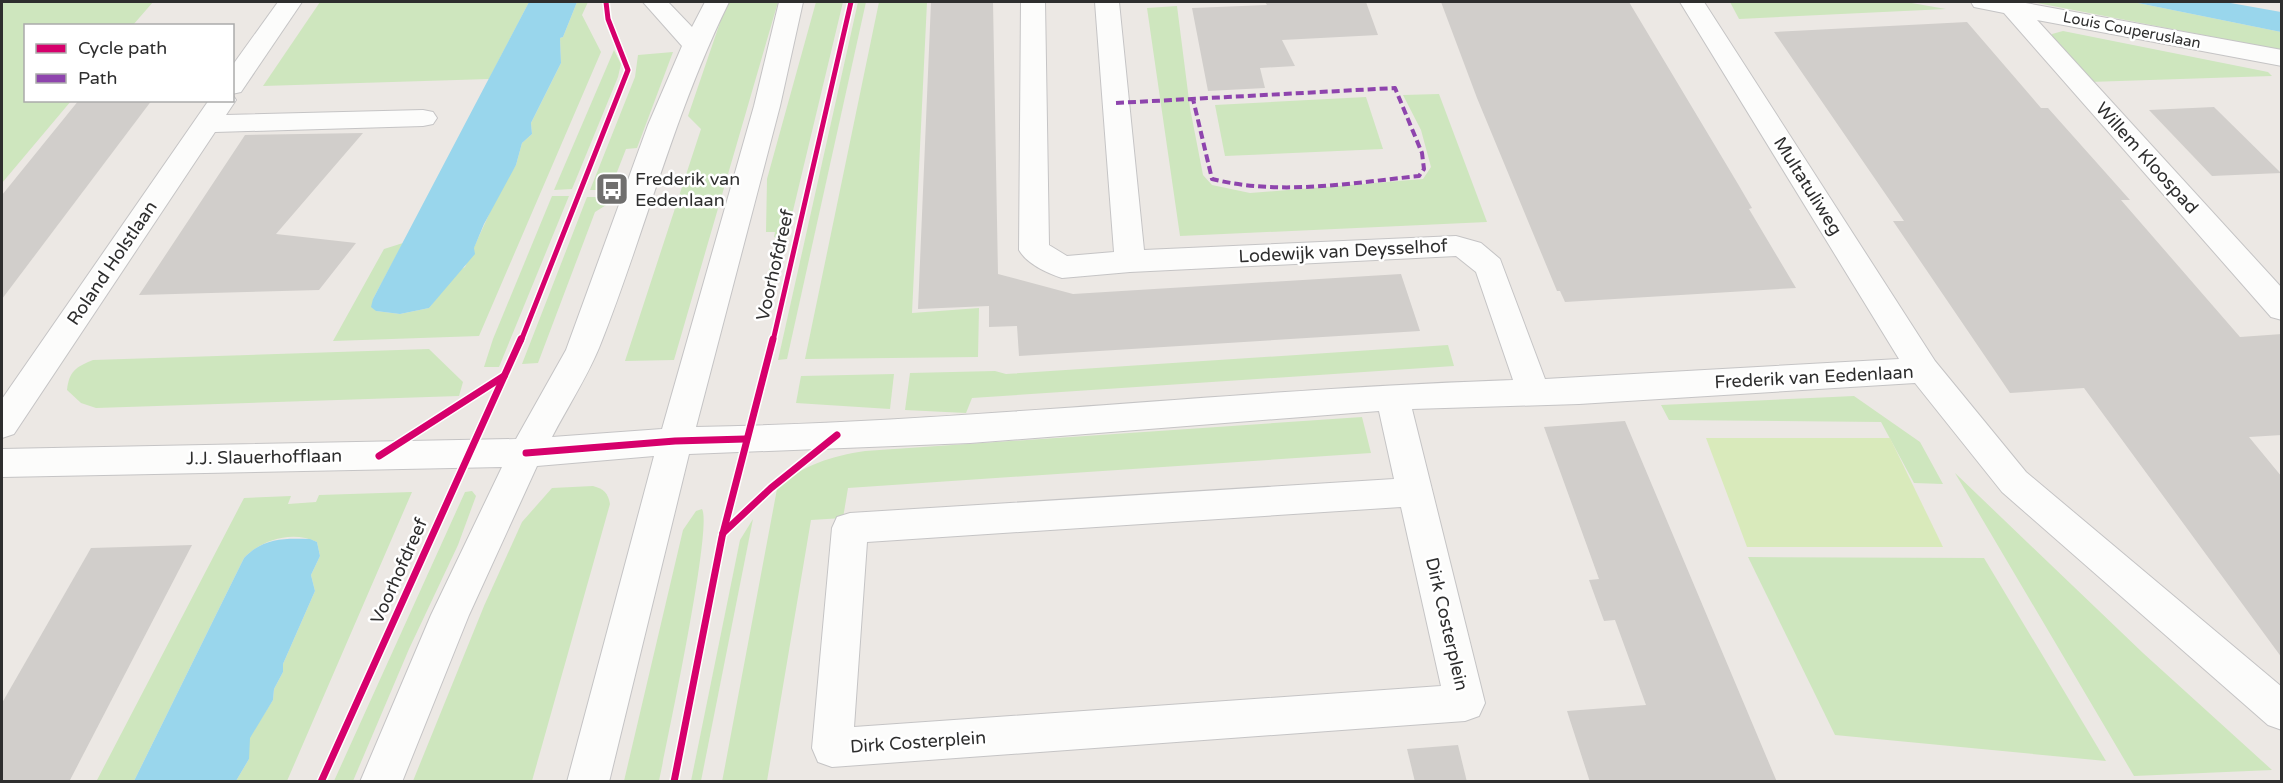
<svg xmlns="http://www.w3.org/2000/svg" width="2283" height="783" font-family="'Varela Round',sans-serif">
  <style>
    .green { fill: #cee6be }
    .pitch { fill: #d9eabb }
    .water { fill: #99d6ec }
    .building { fill: #d1cecb }
    .lines { fill: none; stroke-linecap: round; stroke-linejoin: round }
    .minor-casing { stroke: #c5c4c5; stroke-width: 2 }
    .minor { fill: #fcfcfb; fill-rule: evenodd }
    .quiet { stroke: #8e44ad; stroke-width: 4; stroke-dasharray: 8 4; stroke-linecap: butt }
    .cycleway-far1-casing { stroke: #fff; stroke-width: 8 }
    .cycleway-casing { stroke: #fff; stroke-width: 10 }
    .cycleway-far1 { stroke: #d6006c; stroke-width: 5 }
    .cycleway { stroke: #d6006c; stroke-width: 7 }
    .labels { text-anchor: middle; dominant-baseline: central; stroke-width: 5; stroke-linejoin: round; paint-order: stroke }
    .far-street-label { font-size: 15px; fill: #2e2e2e; stroke: #fff }
    .street-label { font-size: 18px; fill: #2e2e2e; stroke: #fff }
    .poi-label { font-size: 18px; fill: #2e2e2e; stroke: #fff; text-anchor: start }
  </style>
  <rect width="100%" height="100%" fill="#ece8e4"/>
  <!-- green -->
  <g class="green">
    <path d="M 2,2 L 153,2 L 133,25 L 26,26 L 26,100 L 71,101 L 2,183 Z"/>
    <path d="M 320,2 L 529,2 L 489,79 L 263,86 Z"/>
    <path d="M 577,2 L 588,2 L 582,15 L 601,52 L 479,336 L 333,341 L 384,249 L 403,243 L 373,299 L 376,311 L 400,314 L 429,308 L 455,273 L 465,267 L 501,188 L 516,165 L 522,143 L 532,134 L 531,123 L 561,63 L 560,38 L 563,37 Z"/>
    <path d="M 727,2 L 778,2 L 674,360 L 625,361 L 701,129 L 688,116 Z"/>
    <path d="M 816,2 L 843,2 L 774,290 L 764,291 L 777,238 L 774,237 L 775,232 L 766,232 L 767,179 Z"/>
    <path d="M 858,2 L 866,2 L 787,359 L 778,360 Z"/>
    <path d="M 879,2 L 927,2 L 912,313 L 979,308 L 978,357 L 805,359 Z"/>
    <path d="M 1730,2 L 1906,2 L 1946,9 L 1739,19 Z"/>
    <path d="M 2032,2 L 2133,2 L 2281,32 L 2281,50 Z"/>
    <path d="M 1177,6 L 1190,108 L 1203,175 L 1212,185 L 1250,193 L 1423,179 L 1431,167 L 1421,130 L 1403,95 L 1439,94 L 1487,222 L 1180,236 L 1147,8 Z"/>
    <path d="M 2063,31 L 2268,72 L 2272,76 L 2089,82 L 2053,41 L 2052,34 Z"/>
    <path d="M 614,50 L 621,64 L 618,77 L 572,189 L 554,190 Z"/>
    <path d="M 673,52 L 637,148 L 626,149 L 610,190 L 590,190 L 635,77 L 638,55 Z"/>
    <path d="M 1366,97 L 1383,149 L 1225,156 L 1215,105 Z"/>
    <path d="M 552,196 L 569,196 L 499,367 L 484,367 L 493,339 Z"/>
    <path d="M 587,197 L 619,197 L 595,212 L 538,363 L 522,364 Z"/>
    <path d="M 1448,345 L 1454,366 L 972,398 L 966,413 L 905,410 L 910,373 L 995,371 L 1006,374 Z"/>
    <path d="M 429,349 L 463,382 L 459,396 L 96,408 L 81,403 L 67,390 C 69,371 76,367 93,360 Z"/>
    <path d="M 894,374 L 890,409 L 796,403 L 801,376 Z"/>
    <path d="M 1854,396 L 1920,442 L 1943,484 L 1914,483 L 1881,422 L 1669,420 L 1661,405 Z"/>
    <path d="M 1362,417 L 1371,453 L 848,488 L 843,518 L 811,520 L 767,781 L 722,782 L 777,489 C 801,465 832,456 865,451 Z"/>
    <path d="M 1955,473 L 2143,653 L 2272,770 L 2134,776 Z"/>
    <path d="M 593,486 C 604,489 608,493 610,504 L 532,781 L 413,781 L 484,606 L 522,522 L 552,488 Z"/>
    <path d="M 472,491 L 476,496 L 458,545 L 409,649 L 353,781 L 334,781 L 465,492 Z"/>
    <path d="M 412,492 L 287,781 L 236,781 L 249,759 L 249,738 L 273,700 L 274,689 L 283,672 L 283,664 L 315,591 L 311,575 L 320,556 L 317,542 C 292,530 261,540 244,558 L 134,781 L 96,782 L 244,498 L 291,496 L 288,504 L 316,502 L 319,495 Z"/>
    <path d="M 702,509 C 713,526 666,746 659,781 L 624,781 L 683,530 L 696,511 Z"/>
    <path d="M 753,519 L 701,781 L 691,781 L 740,540 Z"/>
    <path d="M 1748,557 L 1984,558 L 2106,761 L 1835,735 Z"/>
  </g>
  <!-- pitch -->
  <path class="pitch" d="M 1706,438 L 1890,438 L 1943,547 L 1747,547 Z"/>
  <!-- water -->
  <g class="water">
    <path d="M 529,2 L 577,2 L 563,37 L 560,38 L 561,63 L 531,123 L 532,134 L 522,143 L 516,165 L 484,224 L 474,248 L 475,254 L 429,308 L 400,314 L 376,311 L 371,307 L 373,299 Z"/>
    <path d="M 2133,2 L 2225,2 L 2281,12 L 2281,32 Z"/>
    <path d="M 310,539 L 317,542 L 320,556 L 311,575 L 315,591 L 283,664 L 283,672 L 274,689 L 273,700 L 250,738 L 249,759 L 236,781 L 134,781 L 244,558 C 263,538 283,538 310,539 Z"/>
  </g>
  <!-- building -->
  <g class="building">
    <path d="M 931,2 L 993,2 L 998,274 L 1073,294 L 1401,274 L 1420,331 L 1019,356 L 1017,326 L 989,327 L 989,306 L 918,309 Z"/>
    <path d="M 1265,2 L 1366,2 L 1378,35 L 1282,40 L 1295,66 L 1260,68 L 1265,88 L 1208,91 L 1192,8 L 1267,5 Z"/>
    <path d="M 1441,2 L 1629,2 L 1738,184 L 1752,208 L 1749,209 L 1796,288 L 1565,302 L 1560,291 L 1557,291 L 1477,98 Z"/>
    <path d="M 1967,22 L 2041,108 L 2048,108 L 2130,200 L 2121,200 L 2240,337 L 2282,334 L 2282,435 L 2249,437 L 2282,477 L 2282,658 L 2084,388 L 2010,393 L 1893,221 L 1904,221 L 1774,32 Z"/>
    <path d="M 79,100 L 152,100 L 2,299 L 2,195 Z"/>
    <path d="M 2214,107 L 2281,173 L 2212,176 L 2149,110 Z"/>
    <path d="M 363,133 L 276,234 L 356,243 L 319,290 L 139,295 L 245,135 Z"/>
    <path d="M 1625,421 L 1777,782 L 1590,782 L 1567,711 L 1646,705 L 1615,620 L 1604,621 L 1589,580 L 1599,579 L 1544,427 Z"/>
    <path d="M 192,545 L 69,782 L 2,782 L 2,703 L 91,548 Z"/>
    <path d="M 1458,745 L 1467,782 L 1415,782 L 1407,749 Z"/>
  </g>
  <g class="lines">
    <defs>
      <g id="minor">
        <path d="M 278,2 L 302,2 L 241,92 L 232,94 L 232,66 Z"/>
        <path d="M 643,2 L 668,2 L 692,27 L 705,2 L 729,2 C 674,113 645,233 599,348 C 586,379 567,408 552,437 L 662,429 L 754,106 L 779,2 L 803,2 L 780,106 L 696,427 C 969,422 1240,389 1513,380 L 1476,272 L 1456,256 L 1130,272 L 1062,278 C 1047,273 1027,264 1019,250 L 1021,2 L 1045,2 L 1049,245 L 1067,256 L 1114,252 L 1095,2 L 1119,2 L 1144,250 L 1456,236 L 1481,243 L 1500,259 L 1545,379 L 1899,359 L 1680,2 L 1704,2 L 1935,361 L 2026,472 L 2282,687 L 2282,730 L 2268,725 L 2002,492 L 1915,383 L 1579,404 L 1412,409 L 1485,703 L 1479,716 L 1465,721 L 832,767 L 818,762 L 812,748 L 832,528 L 837,517 L 850,513 L 1394,479 L 1379,411 L 970,443 L 689,454 L 609,782 L 567,782 L 654,456 L 537,466 L 469,615 L 402,782 L 360,782 L 431,615 L 502,467 L 2,477 L 2,449 L 516,439 L 566,350 L 648,125 L 682,46 ZM 1401,507 L 1441,686 L 854,727 L 867,542 Z"/>
        <path d="M 1971,2 L 2020,2 L 2282,50 L 2282,66 L 2037,20 L 2282,288 L 2282,320 L 2271,317 L 2004,13 L 1974,7 Z"/>
        <path d="M 232,94 L 236,100 L 226,115 L 423,110 L 433,112 L 437,118 L 433,124 L 423,126 L 215,132 L 14,434 L 2,438 L 2,399 L 209,100 L 232,100 Z"/>
      </g>
    </defs>
    <!-- minor casing -->
    <use href="#minor" class="minor-casing"/>
    <!-- minor -->
    <use href="#minor" class="minor"/>
    <!-- quiet -->
    <path class="quiet" d="M 1116,103 L 1395,88 L 1422,153 L 1424,169 L 1419,176 C 1351,183 1280,196 1212,179 L 1193,99"/>
    <defs>
      <g id="cycleway-far1">
        <path d="M 521,341 L 628,70 L 608,19 L 606,2"/>
        <path d="M 773,341 L 851,2"/>
      </g>
      <g id="cycleway">
        <path d="M 526,453 L 675,441 L 745,439"/>
        <path d="M 379,456 L 504,376"/>
        <path d="M 723,533 L 771,488 L 837,435"/>
        <path d="M 321,782 L 521,339"/>
        <path d="M 674,782 L 722,537 L 773,339"/>
      </g>
    </defs>
    <!-- cycleway-far1 casing -->
    <use href="#cycleway-far1" class="cycleway-far1-casing"/>
    <!-- cycleway casing -->
    <use href="#cycleway" class="cycleway-casing"/>
    <!-- cycleway-far1 -->
    <use href="#cycleway-far1" class="cycleway-far1"/>
    <!-- cycleway -->
    <use href="#cycleway" class="cycleway"/>
  </g>
  <!-- icons -->
  <defs>
    <symbol id="bus-square" viewBox="-11 -11 22 22"><rect x="-9" y="-9" width="18" height="18" rx="4" fill="#706f6e" stroke="#fff"/><path d="M-5-6H5V4H4V6H2V4H-2V6H-4V4H-5ZM-3.5-4V0h7V-4ZM-3.5 1.2v1.5H-2V1.2ZM2 1.2v1.5H3.5V1.2Z" fill="#fff"/></symbol>
  </defs>
  <g fill-rule="evenodd">
    <use href="#bus-square" x="593" y="170" width="38" height="38"/>
  </g>
  <g class="labels">
    <!-- far-street labels -->
    <g class="far-street-label">
      <text transform="translate(2132 30) rotate(11)">Louis Couperuslaan</text>
    </g>
    <!-- street labels -->
    <g class="street-label">
      <text transform="translate(2147 158) rotate(48)">Willem Kloospad</text>
      <text transform="translate(1808 186) rotate(58)">Multatuliweg</text>
      <text transform="translate(1343 251) rotate(-3)">Lodewijk van Deysselhof</text>
      <text transform="translate(112 263) rotate(-56)">Roland Holstlaan</text>
      <text transform="translate(775 265) rotate(-77)">Voorhofdreef</text>
      <text transform="translate(1814 377) rotate(-3)">Frederik van Eedenlaan</text>
      <text transform="translate(264 457) rotate(-1)">J.J. Slauerhofflaan</text>
      <text transform="translate(399 571) rotate(-66)">Voorhofdreef</text>
      <text transform="translate(1447 624) rotate(77)">Dirk Costerplein</text>
      <text transform="translate(918 742) rotate(-4)">Dirk Costerplein</text>
    </g>
    <!-- poi labels -->
    <g class="poi-label">
      <text x="635" y="179">Frederik van<tspan x="635" dy="21">Eedenlaan</tspan></text>
    </g>
  </g>
  <!-- border -->
  <rect width="2283" height="783" fill="none" stroke="#2e2e2e" stroke-width="6"/>
  <!-- legend -->
  <rect x="24" y="24" width="210" height="78" fill="#ffffff" stroke="#ababab" stroke-width="1.5"/>
  <rect x="36" y="44" width="30" height="9" fill="#d6006c" stroke="#ababab" stroke-width="1.5"/>
  <text x="78" y="54" font-size="18" fill="#2e2e2e">Cycle path</text>
  <rect x="36" y="74" width="30" height="9" fill="#8e44ad" stroke="#ababab" stroke-width="1.5"/>
  <text x="78" y="84" font-size="18" fill="#2e2e2e">Path</text>
</svg>
